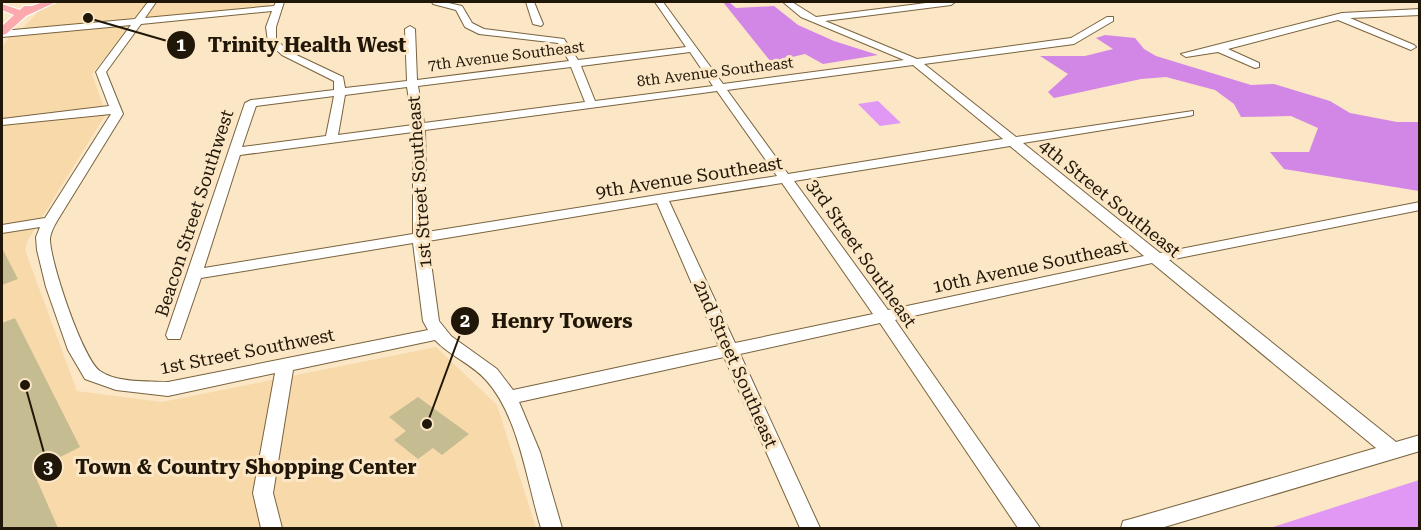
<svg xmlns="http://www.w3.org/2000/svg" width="1421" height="530" font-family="'Roboto Serif',serif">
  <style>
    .built { fill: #f8daaa }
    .green { fill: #e198f5 }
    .forest { fill: #d286e6 }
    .building { fill: #c5bd91 }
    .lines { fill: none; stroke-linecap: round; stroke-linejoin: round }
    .minor-casing { stroke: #79633e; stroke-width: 2 }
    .major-casing { stroke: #fff; stroke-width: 2 }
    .minor { fill: #fff; fill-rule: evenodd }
    .major { fill: #fba9ad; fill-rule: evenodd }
    .labels { text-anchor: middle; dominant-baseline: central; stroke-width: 6; stroke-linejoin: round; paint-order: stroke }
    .far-street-label { font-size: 15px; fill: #211708; stroke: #fbe6c6 }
    .street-label { font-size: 18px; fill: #211708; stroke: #fbe6c6 }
    .leader { fill: none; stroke: #211708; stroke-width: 2 }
    .callout-dot { fill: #211708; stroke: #fbe6c6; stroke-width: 2 }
    .mark-label { font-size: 18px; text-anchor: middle; font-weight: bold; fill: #fff }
    .callout-label { font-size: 20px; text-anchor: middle; font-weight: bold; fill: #211708; stroke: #fbe6c6; stroke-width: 6; stroke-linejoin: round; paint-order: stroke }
  </style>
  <rect width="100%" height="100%" fill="#fbe6c6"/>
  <!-- built -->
  <g class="built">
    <path d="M 47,2 L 270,2 L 269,7 L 21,30 Z"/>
    <path d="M 131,24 L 92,74 L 106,114 L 28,240 L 25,250 L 77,391 L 162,402 L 436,347 L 497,405 L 536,528 L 2,528 L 2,47 L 11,35 Z"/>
  </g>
  <!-- green -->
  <g class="green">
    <path d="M 878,101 L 901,123 L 880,126 L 858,104 Z"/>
    <path d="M 1419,480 L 1419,528 L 1270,528 Z"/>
  </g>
  <!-- forest -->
  <g class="forest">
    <path d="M 723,2 L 729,2 L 736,8 L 774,6 L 798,25 L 834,41 L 878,55 L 823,64 L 805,54 L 771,62 Z"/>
    <path d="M 1105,35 L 1135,38 L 1144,49 L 1156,56 L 1251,85 L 1274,84 L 1330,101 L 1350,113 L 1397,122 L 1419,122 L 1419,191 L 1284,169 L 1270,152 L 1309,152 L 1318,128 L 1291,116 L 1241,117 L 1234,104 L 1215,90 L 1166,77 L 1141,79 L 1054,98 L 1048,92 L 1068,74 L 1040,56 L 1085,56 L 1113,49 L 1096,38 Z"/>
  </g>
  <!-- building -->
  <g class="building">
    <path d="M 2,248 L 18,279 L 2,285 Z"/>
    <path d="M 15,318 L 80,447 L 33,471 L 58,528 L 2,528 L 2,323 Z"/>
    <path d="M 418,397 L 469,434 L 442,455 L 433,448 L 418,459 L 394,440 L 406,431 L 389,417 Z"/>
  </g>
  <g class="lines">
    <defs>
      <g id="minor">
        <path d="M 148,2 L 156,2 L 145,18 L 274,6 L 276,2 L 284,2 L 276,27 L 276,39 L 288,51 L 343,77 L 345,88 L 407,81 L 405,29 L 410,26 L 415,29 L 417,80 L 569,61 L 558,43 L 479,34 L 465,27 L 456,10 L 433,4 L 432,2 L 444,2 L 462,6 L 472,23 L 484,29 L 564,39 L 578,60 L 686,47 L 655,2 L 663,2 L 723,84 L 904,60 L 801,17 L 783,2 L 792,2 L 816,17 L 934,2 L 955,2 L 951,5 L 825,21 L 917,59 L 1071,38 L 1107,17 L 1113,17 L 1113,21 L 1074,44 L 924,64 L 1016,137 L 1193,111 L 1193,115 L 1189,116 L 1023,143 L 1160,253 L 1420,202 L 1420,210 L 1169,260 L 1396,442 L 1420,435 L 1420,451 L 1161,528 L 1121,528 L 1123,521 L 1131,519 L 1376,448 L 1152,263 L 895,320 L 1040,528 L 1018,528 L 880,323 L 740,354 L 820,528 L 800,528 L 724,357 L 519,402 L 540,452 L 562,528 L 541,528 C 527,483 519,416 486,380 C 472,364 450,356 435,340 L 293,370 L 273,493 L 282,528 L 261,528 L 253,493 L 275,373 L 168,396 L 116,390 L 85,379 L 68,350 L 46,287 L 37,250 L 36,237 L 40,227 L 2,233 L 2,225 L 45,218 L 111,114 L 2,125 L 2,119 L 109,106 L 96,72 L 131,25 L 2,37 L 2,31 L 135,19 ZM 272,11 L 266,27 L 268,42 L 282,55 L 334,81 L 334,90 L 251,100 L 245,103 L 166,335 L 168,339 L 180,339 L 201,278 L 413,243 L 423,321 L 428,330 L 168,382 C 148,381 117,383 100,371 C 83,360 49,259 50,238 C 51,232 54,226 57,221 L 123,114 L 106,72 L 141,24 ZM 690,52 L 713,86 L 595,101 L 581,66 ZM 913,65 L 1003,139 L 788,174 L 727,90 ZM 571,67 L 585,102 L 424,123 L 418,86 ZM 407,87 L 413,125 L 338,135 L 345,95 ZM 717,91 L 777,176 L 427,232 L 425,130 ZM 334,96 L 326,136 L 242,147 L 256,106 ZM 413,132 L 413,234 L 204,268 L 240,155 ZM 1010,146 L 1144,256 L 888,310 L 794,181 ZM 782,183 L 873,314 L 735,343 L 669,201 ZM 657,203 L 719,346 L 513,390 L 497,369 L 451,336 L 439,321 L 428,241 Z"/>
        <path d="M 526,2 L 534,2 L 543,24 L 541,26 L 533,24 Z"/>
        <path d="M 1420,9 L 1420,15 L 1350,18 L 1414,45 L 1416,47 L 1411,50 L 1338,20 L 1228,49 L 1259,63 L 1259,67 L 1255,68 L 1218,52 L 1186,57 L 1181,54 L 1342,13 Z"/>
      </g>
      <path id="major" d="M 43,2 L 56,2 L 26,16 L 6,34 L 2,35 L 2,26 L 14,15 L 2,10 L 2,4 L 20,10 L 24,6 L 32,6 Z"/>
    </defs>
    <!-- minor casing -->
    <use href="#minor" class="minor-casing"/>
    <!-- major casing -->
    <use href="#major" class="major-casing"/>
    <!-- minor -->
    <use href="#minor" class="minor"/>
    <!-- major -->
    <use href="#major" class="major"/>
  </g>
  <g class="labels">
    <!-- far-street labels -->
    <g class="far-street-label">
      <text transform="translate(506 56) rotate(-7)">7th Avenue Southeast</text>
      <text transform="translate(715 72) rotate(-7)">8th Avenue Southeast</text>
    </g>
    <!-- street labels -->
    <g class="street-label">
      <text transform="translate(689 177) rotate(-9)">9th Avenue Southeast</text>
      <text transform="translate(419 182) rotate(-94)">1st Street Southeast</text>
      <text transform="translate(1110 198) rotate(39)">4th Street Southeast</text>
      <text transform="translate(194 213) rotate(-72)">Beacon Street Southwest</text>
      <text transform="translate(862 253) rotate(55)">3rd Street Southeast</text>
      <text transform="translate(1030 266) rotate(-12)">10th Avenue Southeast</text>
      <text transform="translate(247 351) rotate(-11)">1st Street Southwest</text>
      <text transform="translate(736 364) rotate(66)">2nd Street Southeast</text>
    </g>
  </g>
  <!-- callouts -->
  <path class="leader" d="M88 18L181 45M427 424L465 321M25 385L48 467"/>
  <g class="callout-dot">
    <circle cx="88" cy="18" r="6"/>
    <circle cx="427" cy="424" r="6"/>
    <circle cx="25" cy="385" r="6"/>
    <circle cx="181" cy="45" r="15"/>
    <circle cx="465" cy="321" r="15"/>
    <circle cx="48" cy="467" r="15"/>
  </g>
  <g class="mark-label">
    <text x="181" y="51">1</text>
    <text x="465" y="327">2</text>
    <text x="48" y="473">3</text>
  </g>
  <g class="callout-label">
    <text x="307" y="52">Trinity Health West</text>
    <text x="562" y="328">Henry Towers</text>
    <text x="246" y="474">Town &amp; Country Shopping Center</text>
  </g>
  <!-- border -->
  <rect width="1421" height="530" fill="none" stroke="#211708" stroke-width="6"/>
</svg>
